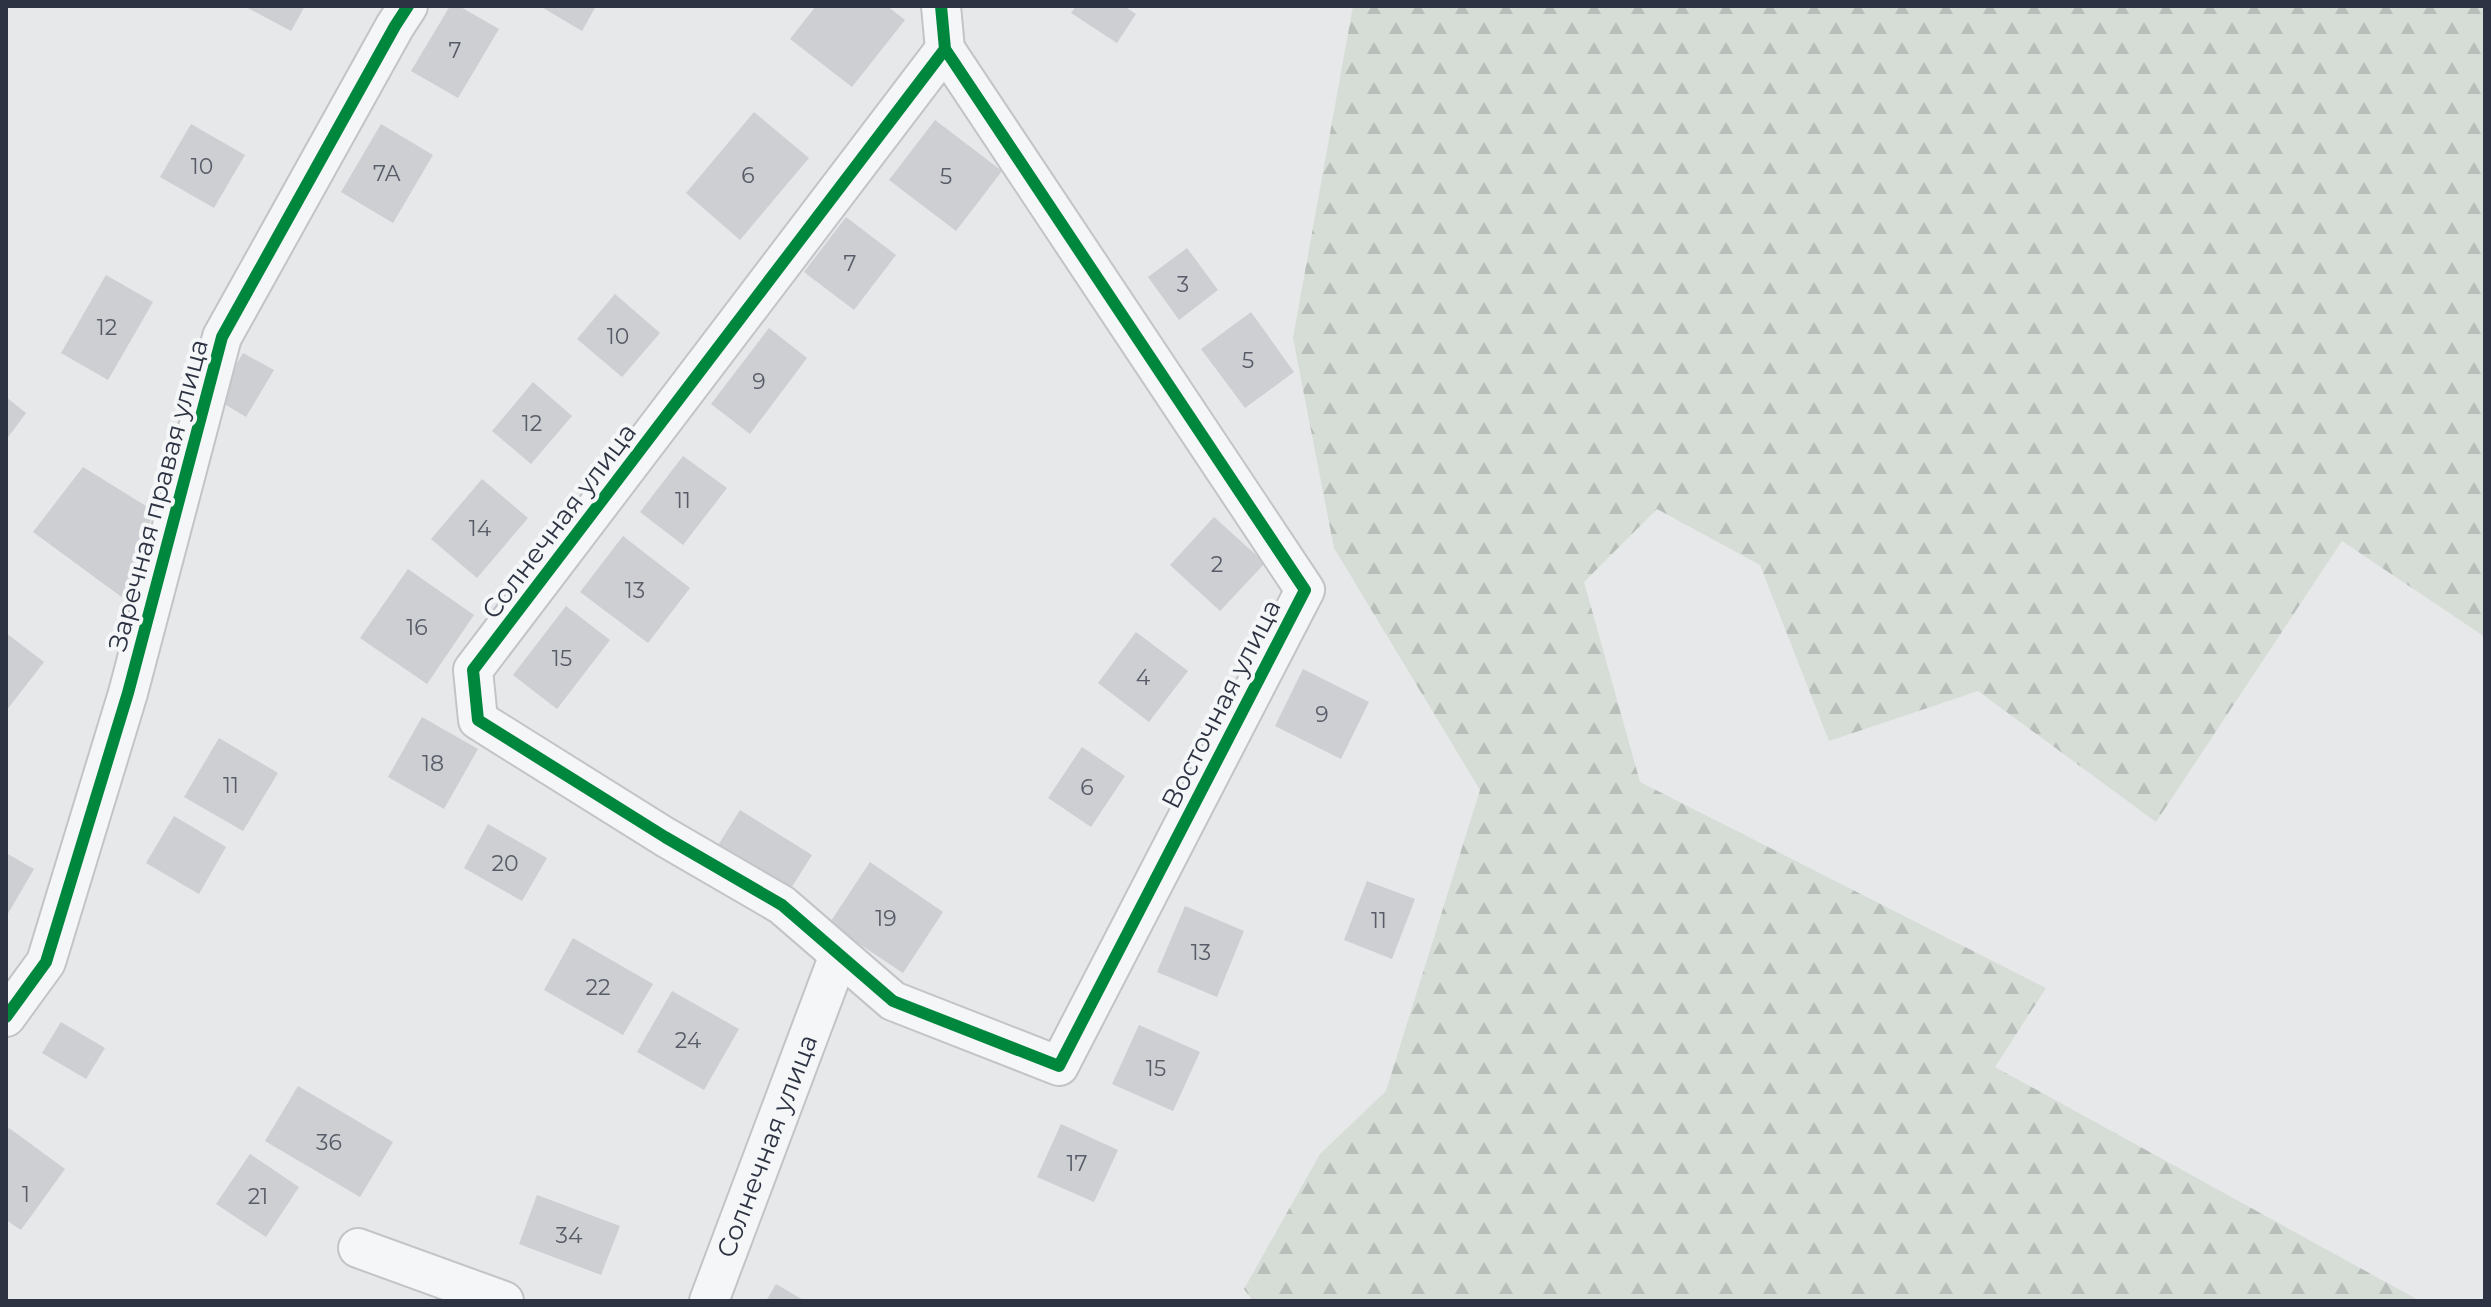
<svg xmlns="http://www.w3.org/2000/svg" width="2491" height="1307" font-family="Montserrat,sans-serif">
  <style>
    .forest { fill: url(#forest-firs) }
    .building { fill: #cdcfd2 }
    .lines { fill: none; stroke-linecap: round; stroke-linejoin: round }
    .minor-casing { stroke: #c3c4c7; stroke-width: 42 }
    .minor { stroke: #f5f6f7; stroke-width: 38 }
    .cycleway-casing { stroke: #f4f6f8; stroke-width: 17 }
    .cycleway { stroke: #00873e; stroke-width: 12 }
    .labels { text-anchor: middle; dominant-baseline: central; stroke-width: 8; stroke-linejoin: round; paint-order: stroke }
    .number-label { font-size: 22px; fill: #575c68 }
    .street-label { font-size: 26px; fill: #2d3342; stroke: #f4f6f8 }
  </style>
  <defs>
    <pattern id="forest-firs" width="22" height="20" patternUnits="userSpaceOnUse" patternTransform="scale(2)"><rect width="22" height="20" fill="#d6ddd6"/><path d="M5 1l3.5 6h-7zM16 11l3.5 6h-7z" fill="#b8beb9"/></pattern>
  </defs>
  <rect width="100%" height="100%" fill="#e6e8ea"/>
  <!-- forest -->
  <path class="forest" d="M 1353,6 L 2485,6 L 2485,637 L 2342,541 L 2156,822 L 1978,691 L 1829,741 L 1760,565 L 1657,509 L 1584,582 L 1640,782 L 2046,988 L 1995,1067 L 2420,1301 L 1253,1301 L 1244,1289 L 1320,1154 L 1386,1091 L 1480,790 L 1334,548 L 1293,338 Z"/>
  <!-- building -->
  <g class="building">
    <path d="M 244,6 L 305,6 L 291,31 Z"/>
    <path d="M 450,6 L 459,6 L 499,29 L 458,98 L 411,71 Z"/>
    <path d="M 540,6 L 596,6 L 582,31 Z"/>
    <path d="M 816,6 L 887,6 L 905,20 L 852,87 L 790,39 Z"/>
    <path d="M 1076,6 L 1124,6 L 1136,14 L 1117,43 L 1071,13 Z"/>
    <path d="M 754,112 L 809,158 L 740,240 L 686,193 Z"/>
    <path d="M 935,120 L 1002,171 L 956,231 L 889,180 Z"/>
    <path d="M 191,124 L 245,155 L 214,208 L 160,177 Z"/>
    <path d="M 381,124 L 433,155 L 393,223 L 341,192 Z"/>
    <path d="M 846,217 L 896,255 L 854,310 L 804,272 Z"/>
    <path d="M 1187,248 L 1218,290 L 1179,320 L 1148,277 Z"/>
    <path d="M 106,275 L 153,302 L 108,380 L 61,353 Z"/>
    <path d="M 615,294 L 660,333 L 622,377 L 577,339 Z"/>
    <path d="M 1251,312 L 1294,372 L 1245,408 L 1201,349 Z"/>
    <path d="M 769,328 L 807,358 L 750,434 L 711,404 Z"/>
    <path d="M 243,353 L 274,370 L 246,417 L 216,399 Z"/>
    <path d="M 533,382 L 572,416 L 531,464 L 492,431 Z"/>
    <path d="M 6,397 L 26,413 L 6,440 Z"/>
    <path d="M 683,456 L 727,488 L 683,545 L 640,512 Z"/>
    <path d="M 83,467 L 154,511 L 123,598 L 33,532 Z"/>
    <path d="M 482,479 L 528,518 L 477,578 L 431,539 Z"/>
    <path d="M 1214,517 L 1265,563 L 1220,611 L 1170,565 Z"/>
    <path d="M 623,536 L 690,588 L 648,643 L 580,592 Z"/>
    <path d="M 408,569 L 474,615 L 427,684 L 360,638 Z"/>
    <path d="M 566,606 L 610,640 L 557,709 L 513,675 Z"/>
    <path d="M 1136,632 L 1188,671 L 1149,722 L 1098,683 Z"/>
    <path d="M 6,633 L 44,662 L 6,711 Z"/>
    <path d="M 1303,669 L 1369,702 L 1341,759 L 1275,726 Z"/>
    <path d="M 422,717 L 478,749 L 444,809 L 388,777 Z"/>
    <path d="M 219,738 L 278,773 L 243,831 L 184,797 Z"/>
    <path d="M 1082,747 L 1125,776 L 1091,827 L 1048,798 Z"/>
    <path d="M 740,810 L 812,855 L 788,893 L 717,847 Z"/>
    <path d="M 174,816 L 226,847 L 199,894 L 146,863 Z"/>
    <path d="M 488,824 L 547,858 L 522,901 L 464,868 Z"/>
    <path d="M 6,853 L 34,869 L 6,917 Z"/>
    <path d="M 870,862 L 943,912 L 903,973 L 829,924 Z"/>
    <path d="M 1367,881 L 1415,899 L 1392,959 L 1344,940 Z"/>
    <path d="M 1185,906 L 1244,931 L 1217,997 L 1157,972 Z"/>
    <path d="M 573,938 L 653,984 L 623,1035 L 544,990 Z"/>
    <path d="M 672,991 L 739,1029 L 704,1090 L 637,1052 Z"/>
    <path d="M 61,1022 L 105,1048 L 86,1079 L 42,1053 Z"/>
    <path d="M 1139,1025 L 1200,1052 L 1173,1111 L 1112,1084 Z"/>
    <path d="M 298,1086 L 393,1142 L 360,1197 L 265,1141 Z"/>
    <path d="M 1061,1124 L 1118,1150 L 1094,1202 L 1037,1177 Z"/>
    <path d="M 9,1128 L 65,1169 L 21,1230 L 6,1220 L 6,1133 Z"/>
    <path d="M 250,1154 L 299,1187 L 266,1237 L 216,1204 Z"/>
    <path d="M 537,1195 L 620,1226 L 601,1275 L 519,1244 Z"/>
    <path d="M 776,1284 L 805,1301 L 766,1301 Z"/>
  </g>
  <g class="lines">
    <defs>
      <g id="minor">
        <path d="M 941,6 L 945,49 L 473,670 L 478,720 L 665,837 L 782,905 L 893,1001 L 1059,1066 L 1305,590 L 945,49"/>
        <path d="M 6,1017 L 46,962 L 128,693 L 222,337 L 395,26 L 408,6"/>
        <path d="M 358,1248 L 504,1301"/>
        <path d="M 709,1301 L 839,955"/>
      </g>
    </defs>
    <!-- minor casing -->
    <use href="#minor" class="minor-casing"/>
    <!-- minor -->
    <use href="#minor" class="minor"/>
    <defs>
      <g id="cycleway">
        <path d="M 941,6 L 945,49 L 473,670 L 478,720 L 665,837 L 782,905 L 893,1001 L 1059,1066 L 1305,590 L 945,49"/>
        <path d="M 6,1017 L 46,962 L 128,693 L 222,337 L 395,26 L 408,6"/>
      </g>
    </defs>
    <!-- cycleway casing -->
    <use href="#cycleway" class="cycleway-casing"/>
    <!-- cycleway -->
    <use href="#cycleway" class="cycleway"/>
  </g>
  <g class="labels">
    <!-- number labels -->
    <g class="number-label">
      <text x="455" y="50">7</text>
      <text x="202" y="166">10</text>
      <text x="387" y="173">7А</text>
      <text x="748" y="175">6</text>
      <text x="946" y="176">5</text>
      <text x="850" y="263">7</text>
      <text x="1183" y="284">3</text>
      <text x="107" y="327">12</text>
      <text x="618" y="336">10</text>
      <text x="1248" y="360">5</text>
      <text x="759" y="381">9</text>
      <text x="532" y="423">12</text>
      <text x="683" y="500">11</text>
      <text x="480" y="528">14</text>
      <text x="1217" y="564">2</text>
      <text x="635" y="590">13</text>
      <text x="417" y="627">16</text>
      <text x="562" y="658">15</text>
      <text x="1143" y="677">4</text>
      <text x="1322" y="714">9</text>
      <text x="433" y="763">18</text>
      <text x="231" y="785">11</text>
      <text x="1087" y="787">6</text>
      <text x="505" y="863">20</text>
      <text x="886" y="918">19</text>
      <text x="1379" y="920">11</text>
      <text x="1201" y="952">13</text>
      <text x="598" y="987">22</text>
      <text x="688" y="1040">24</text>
      <text x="1156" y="1068">15</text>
      <text x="329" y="1142">36</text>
      <text x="1077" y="1163">17</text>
      <text x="26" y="1194">1</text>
      <text x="258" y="1196">21</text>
      <text x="569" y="1235">34</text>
    </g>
    <!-- street labels -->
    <g class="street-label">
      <text transform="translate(158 495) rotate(-75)">Заречная правая улица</text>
      <text transform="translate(559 521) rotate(-53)">Солнечная улица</text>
      <text transform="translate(1221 704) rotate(-63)">Восточная улица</text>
      <text transform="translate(767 1146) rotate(-69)">Солнечная улица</text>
    </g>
  </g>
  <!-- border -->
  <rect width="2491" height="1307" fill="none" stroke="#2d3342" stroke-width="16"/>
</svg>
